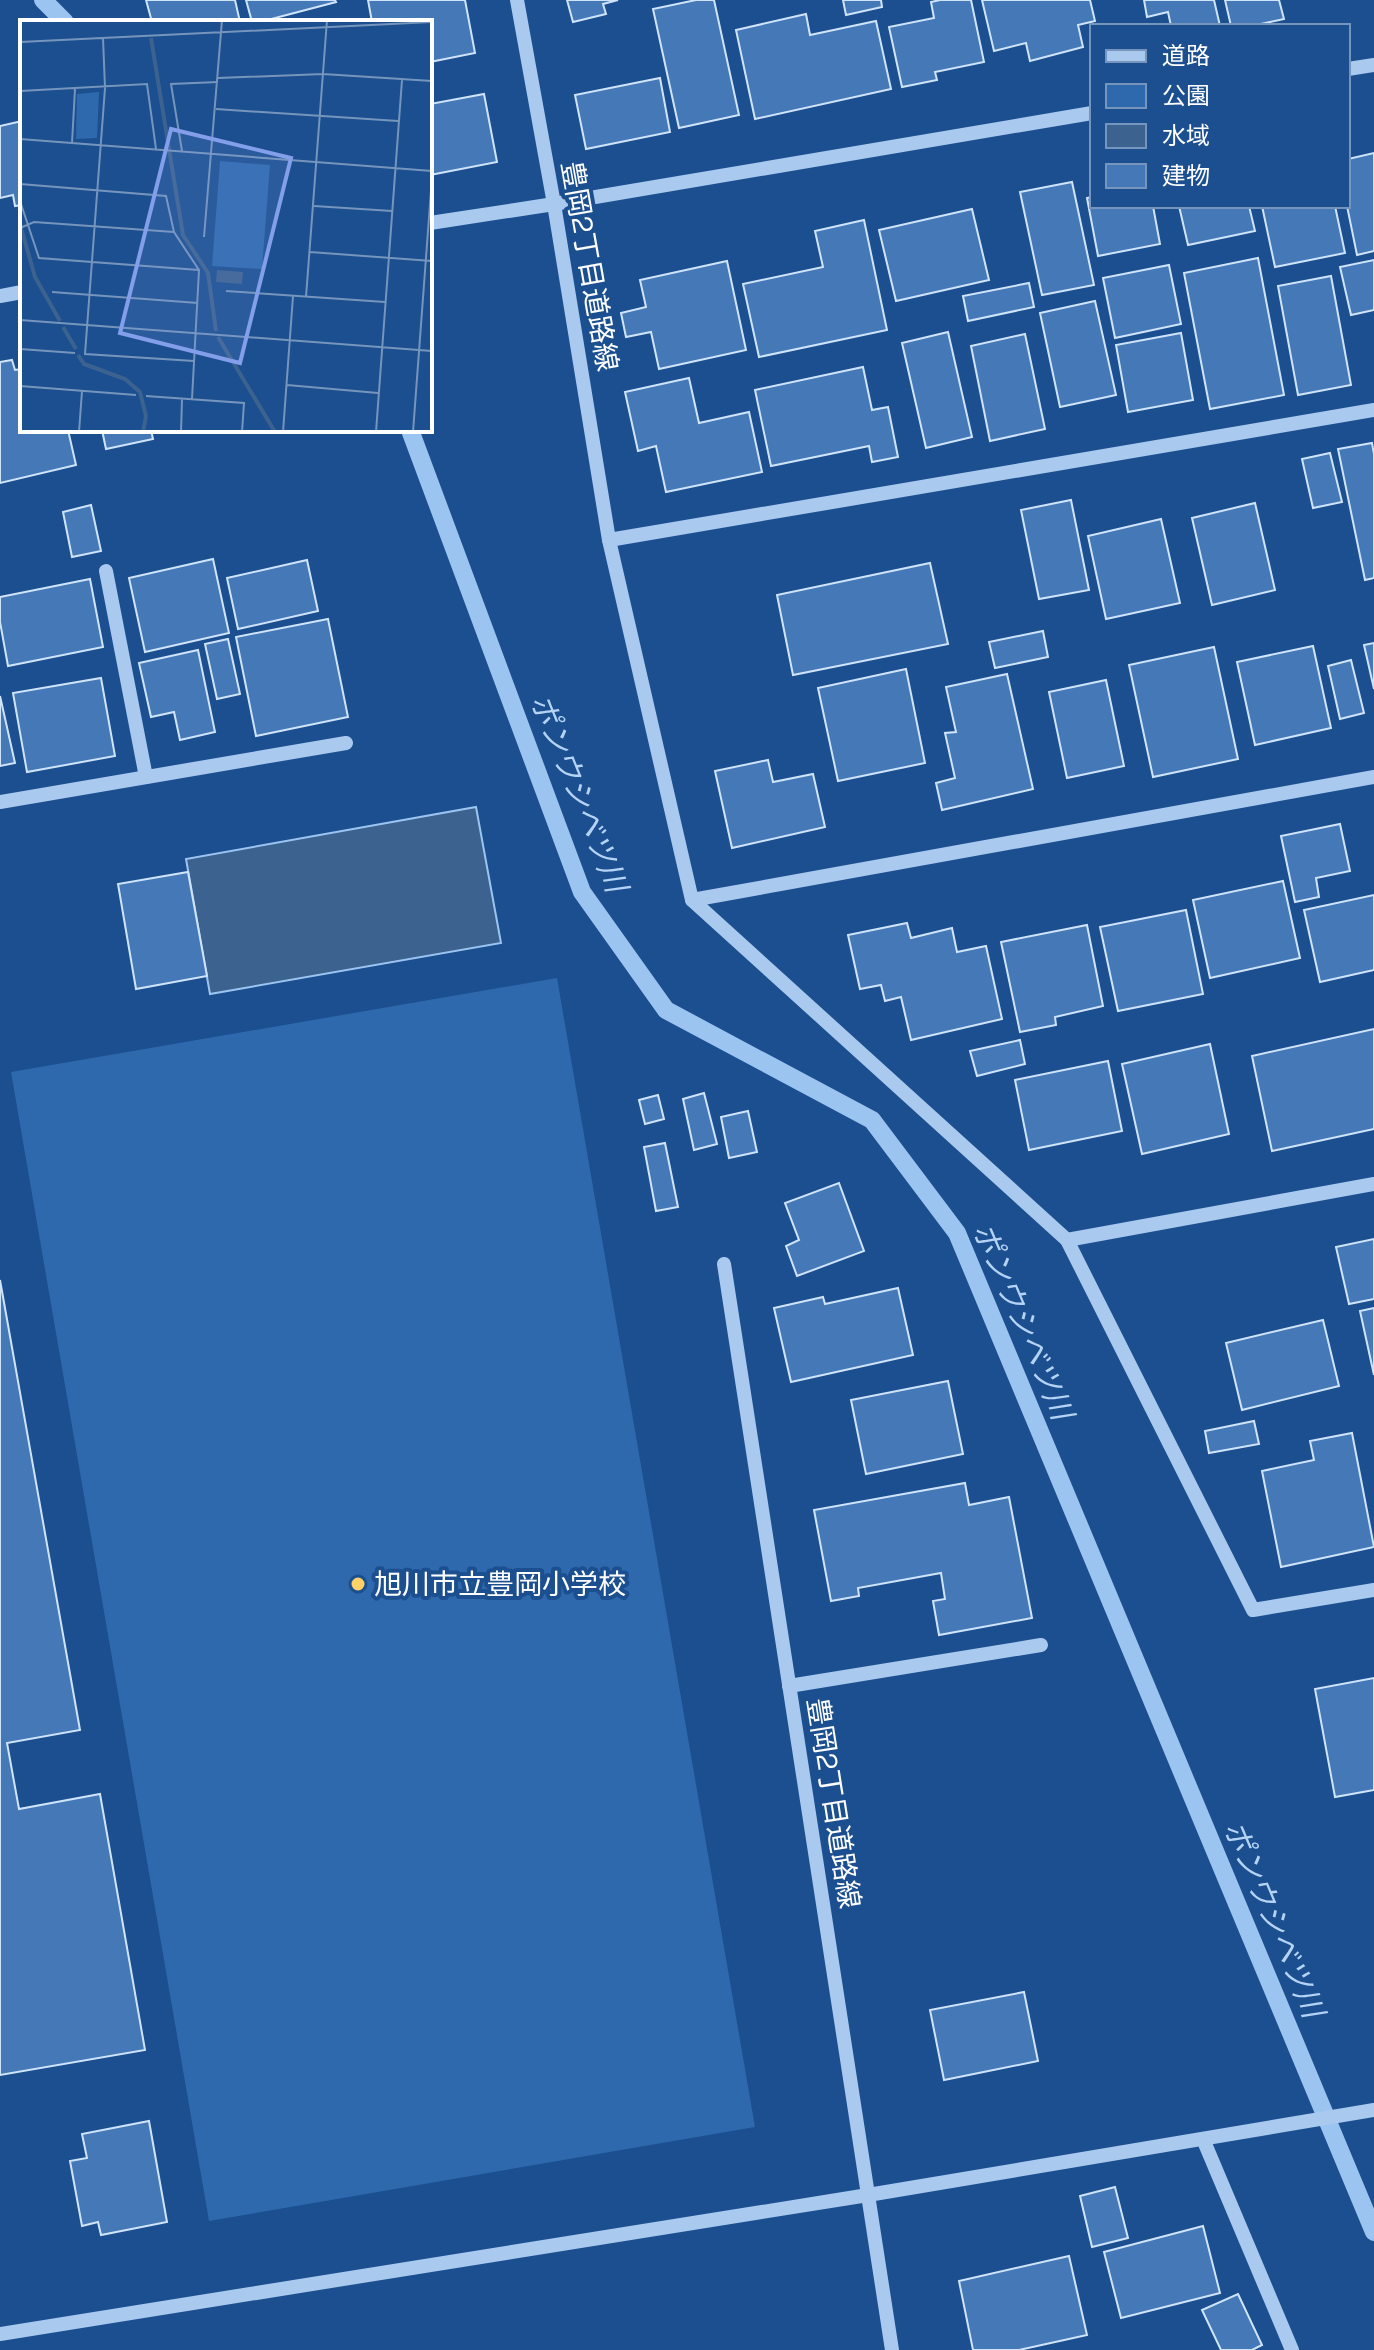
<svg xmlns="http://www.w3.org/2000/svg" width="1374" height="2350" font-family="'Space Grotesk','Noto Sans JP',sans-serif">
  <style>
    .green { fill: #2e69ad }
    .water { fill: #3c6290; stroke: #9cc4f0; stroke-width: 2 }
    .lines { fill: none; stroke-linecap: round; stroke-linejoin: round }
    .stream { stroke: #9cc4f0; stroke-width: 18 }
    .building { fill: #4478b7; stroke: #cfe3fa; stroke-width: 2 }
    .minor { stroke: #a9c9ee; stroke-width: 14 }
    .poi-dot { fill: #ffd166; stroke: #1b4f8f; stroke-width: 3 }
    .labels { text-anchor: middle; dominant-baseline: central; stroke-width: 8; stroke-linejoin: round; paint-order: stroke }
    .street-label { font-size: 28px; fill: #fff; stroke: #1b4f8f }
    .poi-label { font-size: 28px; fill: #fff; stroke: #1b4f8f; text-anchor: start }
    .water-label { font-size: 30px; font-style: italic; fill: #b5d3f5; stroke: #1b4f8f }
    .inset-river { fill: none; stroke: #3c6290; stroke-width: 4 }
    .inset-road { fill: none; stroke: #7695bc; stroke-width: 2 }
    .view { fill: #839eea; fill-opacity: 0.15; stroke: #839eea; stroke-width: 4 }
    .inset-edge { fill: none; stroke: #fff; stroke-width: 4 }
  </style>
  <rect width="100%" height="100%" fill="#1b4f8f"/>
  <!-- green -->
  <path class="green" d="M 557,978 L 755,2127 L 209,2221 L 11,1072 Z"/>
  <!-- water -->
  <path class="water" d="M 476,807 L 501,943 L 210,994 L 186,859 Z"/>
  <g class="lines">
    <!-- stream -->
    <g class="stream">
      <path d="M 43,0 L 65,22"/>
      <path d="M 410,430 L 582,892 L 666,1010 L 872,1120 L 957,1233 L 1374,2232"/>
    </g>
  </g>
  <!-- building -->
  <g class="building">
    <path d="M 146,0 L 235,0 L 240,22 L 152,22 Z"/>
    <path d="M 246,0 L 335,0 L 336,2 L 260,22 L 252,22 Z"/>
    <path d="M 368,0 L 465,0 L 475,53 L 430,62 L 430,22 L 372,22 Z"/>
    <path d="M 567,0 L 618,0 L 603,4 L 606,14 L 573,22 Z"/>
    <path d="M 696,0 L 714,0 L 739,115 L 679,128 L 653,9 Z"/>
    <path d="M 843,0 L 881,0 L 882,7 L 846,15 Z"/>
    <path d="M 940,0 L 971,0 L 984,62 L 935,72 L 937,80 L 902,87 L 889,27 L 934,18 L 931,2 Z"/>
    <path d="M 982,0 L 1090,0 L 1095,21 L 1078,25 L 1083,47 L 1030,61 L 1026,43 L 994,51 Z"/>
    <path d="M 1144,0 L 1214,0 L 1220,26 L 1171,26 L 1168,12 L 1147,17 Z"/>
    <path d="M 1225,0 L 1279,0 L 1284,19 L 1252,26 L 1231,26 Z"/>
    <path d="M 806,14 L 810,35 L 876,21 L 891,89 L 755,119 L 736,30 Z"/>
    <path d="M 660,78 L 670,132 L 586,149 L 575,95 Z"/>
    <path d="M 484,94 L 497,162 L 430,175 L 430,104 Z"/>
    <path d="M 22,121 L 22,205 L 15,206 L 13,195 L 0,198 L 0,126 Z"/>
    <path d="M 1374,153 L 1374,251 L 1357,255 L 1347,206 L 1348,159 Z"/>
    <path d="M 1072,182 L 1094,285 L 1042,295 L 1020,192 Z"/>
    <path d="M 1092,197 L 1092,206 L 1153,206 L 1160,244 L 1098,256 L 1087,198 Z"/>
    <path d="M 1179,206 L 1249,206 L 1255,231 L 1188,245 Z"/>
    <path d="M 1262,206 L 1335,206 L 1345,253 L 1275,267 Z"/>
    <path d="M 972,209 L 989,280 L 896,301 L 879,230 Z"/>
    <path d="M 864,220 L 887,330 L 759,357 L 743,284 L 823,267 L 815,231 Z"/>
    <path d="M 1258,258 L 1284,395 L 1210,409 L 1184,273 Z"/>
    <path d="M 1374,260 L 1374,310 L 1351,315 L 1340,267 Z"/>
    <path d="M 727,261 L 746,350 L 659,369 L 651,332 L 626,337 L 621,313 L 646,307 L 640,280 Z"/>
    <path d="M 1169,265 L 1181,324 L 1115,338 L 1103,278 Z"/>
    <path d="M 1331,276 L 1351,385 L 1298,395 L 1278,286 Z"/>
    <path d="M 1029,283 L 1034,307 L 968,321 L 963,296 Z"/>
    <path d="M 1095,301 L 1116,395 L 1060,407 L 1040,313 Z"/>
    <path d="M 948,332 L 972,437 L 926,448 L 902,343 Z"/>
    <path d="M 1181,333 L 1193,400 L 1128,412 L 1116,345 Z"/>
    <path d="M 1025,334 L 1045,429 L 990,441 L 971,346 Z"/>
    <path d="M 12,360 L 15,370 L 22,369 L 22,430 L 68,430 L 76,465 L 0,483 L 0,362 Z"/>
    <path d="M 863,367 L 872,410 L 888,407 L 898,457 L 872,462 L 869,446 L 771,466 L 755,390 Z"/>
    <path d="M 689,378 L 699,423 L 749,412 L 762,472 L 666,492 L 656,446 L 638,451 L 625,392 Z"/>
    <path d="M 102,430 L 151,430 L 153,439 L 106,449 Z"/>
    <path d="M 1372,443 L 1374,454 L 1374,578 L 1365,580 L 1338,449 Z"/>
    <path d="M 1330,453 L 1342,502 L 1313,508 L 1302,459 Z"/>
    <path d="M 1071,500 L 1089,590 L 1039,599 L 1021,510 Z"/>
    <path d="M 1255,503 L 1275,590 L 1212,605 L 1192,518 Z"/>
    <path d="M 91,505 L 101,551 L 72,557 L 63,512 Z"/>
    <path d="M 1161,519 L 1180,603 L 1106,619 L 1088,536 Z"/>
    <path d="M 213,559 L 229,633 L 145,652 L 129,578 Z"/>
    <path d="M 307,560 L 318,611 L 238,629 L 227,578 Z"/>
    <path d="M 930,563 L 948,644 L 793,675 L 777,595 Z"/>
    <path d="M 90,579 L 103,647 L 8,666 L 0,622 L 0,597 Z"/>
    <path d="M 328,619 L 348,717 L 256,736 L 236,637 Z"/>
    <path d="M 1043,631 L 1048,657 L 995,668 L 989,642 Z"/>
    <path d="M 228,639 L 240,694 L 217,699 L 205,644 Z"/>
    <path d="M 1374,643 L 1374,689 L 1364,645 Z"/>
    <path d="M 1313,646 L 1331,728 L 1255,745 L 1237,662 Z"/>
    <path d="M 1214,647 L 1238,759 L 1153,777 L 1129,665 Z"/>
    <path d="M 198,650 L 215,732 L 180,740 L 174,712 L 151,717 L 139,663 Z"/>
    <path d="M 1351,660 L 1364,713 L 1340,719 L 1328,666 Z"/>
    <path d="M 906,669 L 925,763 L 838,781 L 818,688 Z"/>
    <path d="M 1007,674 L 1033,789 L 942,810 L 936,783 L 955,778 L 945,733 L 956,732 L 946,687 Z"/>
    <path d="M 101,678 L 115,756 L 27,772 L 13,693 Z"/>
    <path d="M 1106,680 L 1124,766 L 1067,778 L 1049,692 Z"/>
    <path d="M 0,696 L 15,763 L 0,766 Z"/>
    <path d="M 768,760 L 773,782 L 813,774 L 825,827 L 732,848 L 715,771 Z"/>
    <path d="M 1340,824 L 1350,871 L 1316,878 L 1319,897 L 1295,902 L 1281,836 Z"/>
    <path d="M 188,872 L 207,976 L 136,989 L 118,884 Z"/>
    <path d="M 1283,881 L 1300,958 L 1210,978 L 1193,900 Z"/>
    <path d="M 1374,895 L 1374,970 L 1320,982 L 1304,910 Z"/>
    <path d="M 1186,910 L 1203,994 L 1118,1011 L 1100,927 Z"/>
    <path d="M 907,923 L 911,938 L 952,928 L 957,952 L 986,946 L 1002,1019 L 911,1040 L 901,997 L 885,1001 L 881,985 L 860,989 L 848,935 Z"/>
    <path d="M 1087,925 L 1103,1006 L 1055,1017 L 1056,1025 L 1020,1032 L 1001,942 Z"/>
    <path d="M 1374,1029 L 1374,1129 L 1272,1151 L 1252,1056 Z"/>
    <path d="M 1020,1040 L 1025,1064 L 977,1076 L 970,1051 Z"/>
    <path d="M 1210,1044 L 1229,1134 L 1142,1154 L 1122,1064 Z"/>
    <path d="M 1108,1061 L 1122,1131 L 1029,1150 L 1015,1080 Z"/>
    <path d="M 704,1093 L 717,1144 L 694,1150 L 683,1099 Z"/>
    <path d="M 658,1095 L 664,1119 L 645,1124 L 639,1100 Z"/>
    <path d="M 748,1111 L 757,1152 L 729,1158 L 721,1117 Z"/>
    <path d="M 665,1143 L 678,1207 L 656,1211 L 644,1147 Z"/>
    <path d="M 839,1183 L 864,1251 L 797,1276 L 786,1246 L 799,1240 L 785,1203 Z"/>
    <path d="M 1374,1239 L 1374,1299 L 1349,1304 L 1336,1247 Z"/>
    <path d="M 0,1280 L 80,1730 L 7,1743 L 19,1809 L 100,1794 L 145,2050 L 0,2075 Z"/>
    <path d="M 898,1288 L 913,1355 L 791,1382 L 774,1308 L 823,1297 L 825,1304 Z"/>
    <path d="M 1374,1308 L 1374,1375 L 1360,1311 Z"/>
    <path d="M 1323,1320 L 1339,1386 L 1242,1410 L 1226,1343 Z"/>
    <path d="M 948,1381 L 963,1454 L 866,1474 L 851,1400 Z"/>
    <path d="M 1254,1421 L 1259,1444 L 1209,1453 L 1205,1431 Z"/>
    <path d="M 1352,1433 L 1374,1547 L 1281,1567 L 1262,1471 L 1314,1460 L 1310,1441 Z"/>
    <path d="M 965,1483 L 969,1505 L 1009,1497 L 1032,1618 L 939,1635 L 933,1601 L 945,1599 L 941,1573 L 858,1588 L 859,1596 L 831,1601 L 814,1510 Z"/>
    <path d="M 1374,1678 L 1374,1790 L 1335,1797 L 1315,1689 Z"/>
    <path d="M 1024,1992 L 1038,2061 L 944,2080 L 930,2010 Z"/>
    <path d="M 149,2121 L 167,2222 L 101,2235 L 98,2222 L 82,2226 L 70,2161 L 87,2158 L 82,2134 Z"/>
    <path d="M 1115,2187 L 1128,2238 L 1092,2247 L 1080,2196 Z"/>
    <path d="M 1203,2226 L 1220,2293 L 1121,2318 L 1104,2252 Z"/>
    <path d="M 1069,2256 L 1087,2335 L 1019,2350 L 973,2350 L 959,2281 Z"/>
    <path d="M 1238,2294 L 1262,2345 L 1252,2350 L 1221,2350 L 1202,2310 Z"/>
  </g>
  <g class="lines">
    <!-- minor -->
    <g class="minor">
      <path d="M 517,0 L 554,204 L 609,540 L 692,900 L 1067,1240 L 1253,1610 L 1374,1590"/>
      <path d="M 1348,69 L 1374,65"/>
      <path d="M 430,223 L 554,204 L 1092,113"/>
      <path d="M 0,296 L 22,292"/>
      <path d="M 609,540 L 1374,410"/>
      <path d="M 106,571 L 146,777"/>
      <path d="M 0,802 L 346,743"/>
      <path d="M 692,900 L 1374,777"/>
      <path d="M 1067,1240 L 1374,1184"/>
      <path d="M 724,1264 L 892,2350"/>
      <path d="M 789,1686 L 1041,1645"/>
      <path d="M 1203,2139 L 1292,2350"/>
      <path d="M 0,2334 L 868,2195 L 1374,2110"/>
    </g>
  </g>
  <!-- markers -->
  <circle class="poi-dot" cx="358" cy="1584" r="8"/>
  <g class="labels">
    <!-- street labels -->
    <g class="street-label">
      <text transform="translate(590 266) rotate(80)">豊岡2丁目道路線</text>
      <text transform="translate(834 1803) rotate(81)">豊岡2丁目道路線</text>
    </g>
    <!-- poi labels -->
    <g class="poi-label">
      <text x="374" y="1584">旭川市立豊岡小学校</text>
    </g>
    <!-- water labels -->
    <g class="water-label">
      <text transform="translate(579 793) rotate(68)">ポンウシベツ川</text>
      <text transform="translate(1023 1321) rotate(67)">ポンウシベツ川</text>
      <text transform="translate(1274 1919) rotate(67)">ポンウシベツ川</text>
    </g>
  </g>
  <!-- overview -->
  <g transform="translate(20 20)">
    <rect width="412" height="412" fill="#1b4f8f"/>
    <path d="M 79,72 L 77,118 L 56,119 L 57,74 ZM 200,141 L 250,145 L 242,249 L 192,246 Z" fill="#2e69ad"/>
    <path d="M 197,250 L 223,252 L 222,264 L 196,262 Z" fill="#3c6290"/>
    <path class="inset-river" d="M 131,18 L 163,215 L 188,253 L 196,311M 0,204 L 15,257 L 40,301M 43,307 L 56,329M 198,317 L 255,412M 58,335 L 64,344 L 105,359 L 120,372 L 126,396 L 123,412"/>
    <path class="inset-road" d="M 83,18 L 85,68 L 65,334 L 174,341M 0,22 L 412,2M 198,58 L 303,54 L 412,61M 0,71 L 127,64 L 136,129M 196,89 L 378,101M 0,119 L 412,151M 52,123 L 55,69M 162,131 L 151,64 L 198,62M 0,164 L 146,176 L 154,212 L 179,250 L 172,379M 0,181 L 19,238 L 179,250M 294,186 L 372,191M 0,208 L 14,202 L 154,212M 184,217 L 202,0M 290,232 L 412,241M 206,271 L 365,282M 32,272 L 178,283M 286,277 L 307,0M 0,300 L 412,331M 0,329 L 55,333M 267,365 L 358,373M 0,366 L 116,375M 126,376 L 224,383 L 222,412M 59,412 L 62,371M 161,412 L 162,379M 263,412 L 273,276M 356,412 L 382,60M 393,412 L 412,157"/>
    <path class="view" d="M 151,109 L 271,138 L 220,343 L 100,313 Z"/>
    <rect width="412" height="412" class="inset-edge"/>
  </g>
  <!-- legend -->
  <rect x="1090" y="24" width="260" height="184" fill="#1b4f8f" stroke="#7695bc" stroke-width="2"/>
  <rect x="1106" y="50" width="40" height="12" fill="#a9c9ee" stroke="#7695bc" stroke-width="2"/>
  <text x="1162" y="64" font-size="24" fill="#ffffff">道路</text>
  <rect x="1106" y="84" width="40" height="24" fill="#2e69ad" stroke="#7695bc" stroke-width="2"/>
  <text x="1162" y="104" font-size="24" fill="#ffffff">公園</text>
  <rect x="1106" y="124" width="40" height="24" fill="#3c6290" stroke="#7695bc" stroke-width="2"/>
  <text x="1162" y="144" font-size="24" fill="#ffffff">水域</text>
  <rect x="1106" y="164" width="40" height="24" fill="#4478b7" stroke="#7695bc" stroke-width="2"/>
  <text x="1162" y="184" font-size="24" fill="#ffffff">建物</text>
</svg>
